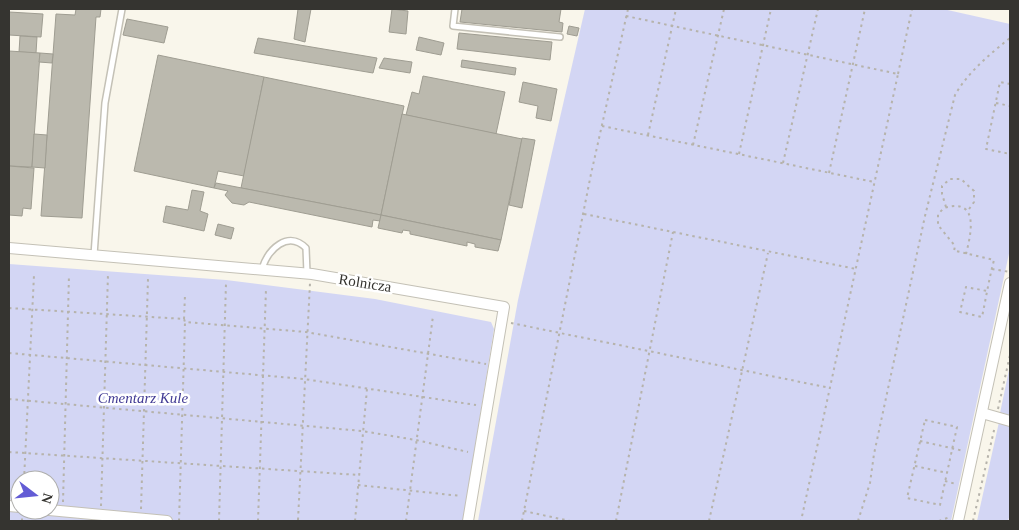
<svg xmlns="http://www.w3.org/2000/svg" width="1019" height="530" font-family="Georgia,serif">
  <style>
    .green { fill: #d3d6f4; fill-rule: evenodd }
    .building { fill: #bbb9ae; stroke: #9f9d92 }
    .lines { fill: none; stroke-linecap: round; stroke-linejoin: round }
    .lane-casing { stroke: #c4c1b6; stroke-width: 8 }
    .street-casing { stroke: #c4c1b6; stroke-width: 12 }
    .path { stroke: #b6b3ab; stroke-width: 2; stroke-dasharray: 2.5 4; stroke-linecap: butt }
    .lane { stroke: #fff; stroke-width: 5 }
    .street { stroke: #fff; stroke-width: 10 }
    .labels { text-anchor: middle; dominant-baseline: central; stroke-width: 5; stroke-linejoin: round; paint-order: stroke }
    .street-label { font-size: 15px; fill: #353430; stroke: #fff }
    .park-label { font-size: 15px; font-style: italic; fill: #413a94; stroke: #fff }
  </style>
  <rect width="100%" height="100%" fill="#f9f6eb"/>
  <!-- green -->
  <g class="green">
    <path d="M 585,9 L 943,9 L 1010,24 L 1010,249 L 951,521 L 478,521 L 518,300 Z"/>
    <path d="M 9,264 L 226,280 L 375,299 L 491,322 L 494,329 L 463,521 L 9,521 ZM 20,480 L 50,480 L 50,510 L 20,510 Z"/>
    <path d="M 1010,365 L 1010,416 L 1000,413 Z"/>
    <path d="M 999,422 L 1010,425 L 1010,514 L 1008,521 L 977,521 Z"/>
  </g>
  <!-- building -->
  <g class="building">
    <path d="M 76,9 L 101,9 L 100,17 L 96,17 L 82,218 L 41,216 L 56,14 L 75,15 Z"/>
    <path d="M 298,9 L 311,9 L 305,42 L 294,39 Z"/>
    <path d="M 392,9 L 408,11 L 406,34 L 389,32 Z"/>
    <path d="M 462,9 L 561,9 L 559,22 L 563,23 L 562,32 L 460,22 Z"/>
    <path d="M 9,12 L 43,14 L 41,37 L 9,35 Z"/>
    <path d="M 127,19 L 168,27 L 164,43 L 123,35 Z"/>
    <path d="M 569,26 L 579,28 L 577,36 L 567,34 Z"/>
    <path d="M 459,33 L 552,42 L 550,60 L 457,49 Z"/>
    <path d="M 20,36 L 37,37 L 36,53 L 19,52 Z"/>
    <path d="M 419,37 L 444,43 L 441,55 L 416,50 Z"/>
    <path d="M 258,38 L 377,58 L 373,73 L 254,53 Z"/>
    <path d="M 9,51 L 40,53 L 32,167 L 9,166 Z"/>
    <path d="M 40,53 L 53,54 L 52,63 L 39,62 Z"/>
    <path d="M 158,55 L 264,77 L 244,176 L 218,171 L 214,188 L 134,171 Z"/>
    <path d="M 384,58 L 412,62 L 410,73 L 379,68 Z"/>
    <path d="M 462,60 L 516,68 L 515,75 L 461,67 Z"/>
    <path d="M 423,76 L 505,92 L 496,134 L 406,115 L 412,92 L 419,94 Z"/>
    <path d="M 264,77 L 404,106 L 381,215 L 241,188 Z"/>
    <path d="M 523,82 L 557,89 L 551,121 L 536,118 L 538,106 L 519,102 Z"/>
    <path d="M 402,114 L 522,139 L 501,240 L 381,215 Z"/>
    <path d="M 34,134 L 47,135 L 45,168 L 32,167 Z"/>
    <path d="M 522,138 L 535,140 L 522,208 L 509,205 Z"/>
    <path d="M 9,166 L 34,168 L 31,209 L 23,208 L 22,216 L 9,215 Z"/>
    <path d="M 216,183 L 381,215 L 380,221 L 373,220 L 372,227 L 249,202 L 244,205 L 232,203 L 225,195 L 228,191 L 214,188 Z"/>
    <path d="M 192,190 L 204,192 L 200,211 L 208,214 L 204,231 L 163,222 L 166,206 L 188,210 Z"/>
    <path d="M 381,215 L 501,240 L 498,251 L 475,247 L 475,244 L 467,242 L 467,246 L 410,234 L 410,231 L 403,230 L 402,233 L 378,228 Z"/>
    <path d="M 218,224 L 234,228 L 231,239 L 215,235 Z"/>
  </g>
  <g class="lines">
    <defs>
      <g id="lane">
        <path d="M 455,9 L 453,26 L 560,37"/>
        <path d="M 94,255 L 105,103 L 122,9"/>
        <path d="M 262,269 C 268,249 288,230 306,248 L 307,273"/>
      </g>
      <g id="street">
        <path d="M 9,248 L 312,274 L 504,307 L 468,521"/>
        <path d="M 982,413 L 1010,421"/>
        <path d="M 9,506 L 20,507"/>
        <path d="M 49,510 L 167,521"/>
        <path d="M 958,521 L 1010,283"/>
      </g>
    </defs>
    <!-- lane casing -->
    <use href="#lane" class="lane-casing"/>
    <!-- street casing -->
    <use href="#street" class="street-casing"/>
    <!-- path -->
    <g class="path">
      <path d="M 626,16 L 898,74 L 801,521"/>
      <path d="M 898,74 L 912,9"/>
      <path d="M 1010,84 L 1000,82 L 986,149 L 1010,154"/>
      <path d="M 996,103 L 1010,106"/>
      <path d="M 602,126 L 874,182"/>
      <path d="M 648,135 L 676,9"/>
      <path d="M 693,145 L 724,9"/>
      <path d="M 739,154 L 771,9"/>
      <path d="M 783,163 L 818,9"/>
      <path d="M 829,173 L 865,9"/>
      <path d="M 946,207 L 942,194 L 942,186 L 950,179 L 961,179 L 974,191 L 974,202 L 967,212"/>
      <path d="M 584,214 L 856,269"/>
      <path d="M 966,254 C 971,234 980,197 944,208 L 938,214 L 938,225 L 955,246 L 954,251 L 956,251 L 994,260 C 989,279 986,298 982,317 L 960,312 L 966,287 L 987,291"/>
      <path d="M 992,269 L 1010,272"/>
      <path d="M 9,308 L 184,319 L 185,322 L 306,332 L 486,364"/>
      <path d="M 184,319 L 185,295"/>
      <path d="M 511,323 L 830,388"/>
      <path d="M 9,353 L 304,379 L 476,405"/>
      <path d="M 9,399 L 362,431 L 416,440 L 468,452"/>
      <path d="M 998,409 L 1010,355"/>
      <path d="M 925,420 L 957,427 L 940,505 L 907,498 Z"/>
      <path d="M 920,441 L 964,451"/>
      <path d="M 9,452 L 359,475"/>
      <path d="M 915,466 L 947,473"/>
      <path d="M 24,480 L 34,275"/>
      <path d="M 945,481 L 956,484"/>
      <path d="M 358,485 L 461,496"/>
      <path d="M 63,502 L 69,275"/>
      <path d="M 101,506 L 108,274"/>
      <path d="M 141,509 L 148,279"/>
      <path d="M 524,511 L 570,521"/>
      <path d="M 298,520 L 310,283"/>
      <path d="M 22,521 L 22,515"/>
      <path d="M 179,521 L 185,322"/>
      <path d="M 219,521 L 226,283"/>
      <path d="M 258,521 L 266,289"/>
      <path d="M 298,521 L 310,521"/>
      <path d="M 355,521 L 367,389"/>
      <path d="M 406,521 L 433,316"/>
      <path d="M 522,521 L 591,174 L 628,9"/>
      <path d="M 616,521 L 673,232"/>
      <path d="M 709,521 L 768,253"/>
      <path d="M 858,521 L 870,483 L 874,454 L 925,216 L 955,95 C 968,72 990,54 1010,38"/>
      <path d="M 939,521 L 950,517"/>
      <path d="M 973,521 L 995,426"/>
    </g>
    <!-- lane -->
    <use href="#lane" class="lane"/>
    <!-- street -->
    <use href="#street" class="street"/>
  </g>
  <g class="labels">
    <!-- street labels -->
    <g class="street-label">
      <text transform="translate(365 283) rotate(9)">Rolnicza</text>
    </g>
    <!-- park labels -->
    <g class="park-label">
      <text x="143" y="398">Cmentarz Kule</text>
    </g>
  </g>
  <!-- border -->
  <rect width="1019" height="530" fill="none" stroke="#353430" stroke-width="20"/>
  <!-- north arrow -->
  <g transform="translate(35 495) rotate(106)"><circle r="24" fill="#ffffff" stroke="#aeaeac"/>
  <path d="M0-4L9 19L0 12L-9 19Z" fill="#635cd5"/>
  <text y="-8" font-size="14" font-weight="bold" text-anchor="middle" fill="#353430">N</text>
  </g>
</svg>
